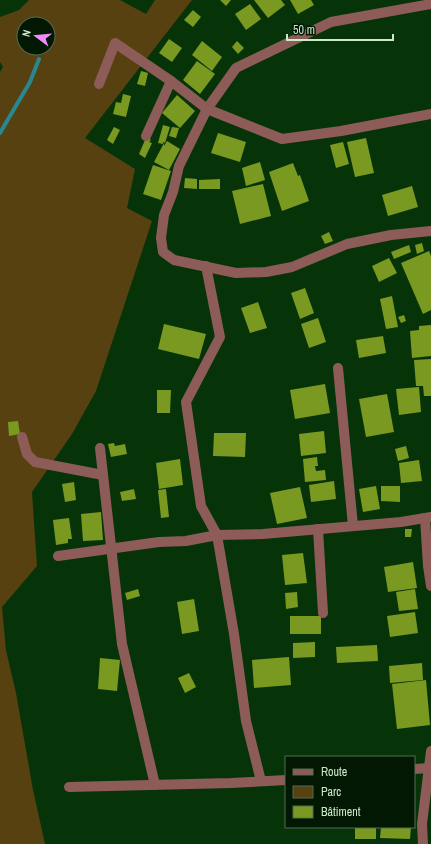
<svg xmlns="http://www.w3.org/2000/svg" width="431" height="844" font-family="'Archivo Narrow',sans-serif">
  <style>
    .green { fill: #574110; fill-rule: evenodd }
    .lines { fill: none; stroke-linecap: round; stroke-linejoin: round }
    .stream { stroke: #288891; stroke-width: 4 }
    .building { fill: #7a9921 }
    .minor { stroke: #8d5c59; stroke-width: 10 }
  </style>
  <rect width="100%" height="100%" fill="#073309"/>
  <!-- green -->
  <path class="green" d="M 29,0 L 120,0 L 146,14 L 155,0 L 192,0 L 85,138 L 135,169 L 127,208 L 152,221 L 96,391 L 72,434 L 32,492 L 37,566 L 2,607 L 6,650 L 16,693 L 33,790 L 45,844 L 0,844 L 0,72 L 3,67 L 0,62 L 0,17 L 19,10 ZM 24,24 L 48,24 L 48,48 L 24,48 Z"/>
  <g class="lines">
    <!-- stream -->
    <path class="stream" d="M 0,133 L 30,82 L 39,59"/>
  </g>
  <!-- building -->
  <g class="building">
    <path d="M 220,0 L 231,0 L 226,6 Z"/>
    <path d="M 254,0 L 281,0 L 285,5 L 268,18 Z"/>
    <path d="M 290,0 L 311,0 L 314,5 L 298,14 Z"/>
    <path d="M 250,4 L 261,19 L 246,30 L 235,14 Z"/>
    <path d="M 193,10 L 201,17 L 193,27 L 184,20 Z"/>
    <path d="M 169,39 L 182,48 L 172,62 L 159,53 Z"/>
    <path d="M 202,41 L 222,57 L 212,71 L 192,55 Z"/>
    <path d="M 237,41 L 244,48 L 238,54 L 232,47 Z"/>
    <path d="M 197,61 L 215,74 L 200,94 L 183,80 Z"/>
    <path d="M 141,71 L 148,73 L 145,86 L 137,84 Z"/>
    <path d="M 123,94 L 131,96 L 126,117 L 113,114 L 116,102 L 121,103 Z"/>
    <path d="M 177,95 L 195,111 L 180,128 L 162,113 Z"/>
    <path d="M 163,125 L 170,127 L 165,143 L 163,142 L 163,144 L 158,143 Z"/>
    <path d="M 114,127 L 120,130 L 113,144 L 107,140 Z"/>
    <path d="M 172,127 L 179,128 L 176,138 L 169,136 Z"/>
    <path d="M 218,133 L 246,142 L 240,162 L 211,153 Z"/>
    <path d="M 148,138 L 151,140 L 149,142 L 152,143 L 145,158 L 139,154 L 145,140 L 146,141 Z"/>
    <path d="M 366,138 L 374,173 L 355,177 L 347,142 Z"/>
    <path d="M 167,141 L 180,149 L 169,170 L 154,162 L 164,143 L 164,146 Z"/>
    <path d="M 343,142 L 349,164 L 336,168 L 330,145 Z"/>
    <path d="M 260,162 L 265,180 L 246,186 L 242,168 Z"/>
    <path d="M 293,163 L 298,176 L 300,175 L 309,201 L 282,211 L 269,172 Z"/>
    <path d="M 153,165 L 171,171 L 161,200 L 143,194 Z"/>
    <path d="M 185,178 L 197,179 L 197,189 L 184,188 Z"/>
    <path d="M 220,179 L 220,189 L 199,189 L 199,180 Z"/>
    <path d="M 263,184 L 271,216 L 240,224 L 232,191 Z"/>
    <path d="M 412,186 L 418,207 L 388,216 L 382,195 Z"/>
    <path d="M 329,232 L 333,241 L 325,244 L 321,236 Z"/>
    <path d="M 422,243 L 424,251 L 417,254 L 415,245 Z"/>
    <path d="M 409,245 L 411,252 L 394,259 L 391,252 Z"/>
    <path d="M 429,251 L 431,256 L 431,310 L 423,314 L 401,263 Z"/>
    <path d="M 389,258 L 397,273 L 379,282 L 372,266 Z"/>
    <path d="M 305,288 L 314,313 L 300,319 L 291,293 Z"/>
    <path d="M 392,296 L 398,327 L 386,329 L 380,299 Z"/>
    <path d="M 258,302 L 267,328 L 250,333 L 241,308 Z"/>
    <path d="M 404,315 L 406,321 L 401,323 L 398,317 Z"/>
    <path d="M 318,318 L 326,342 L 309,348 L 301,324 Z"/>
    <path d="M 164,324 L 206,334 L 199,359 L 158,349 Z"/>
    <path d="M 431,325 L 431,356 L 412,358 L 410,331 L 419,330 L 419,326 Z"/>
    <path d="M 383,336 L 386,353 L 359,358 L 356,340 Z"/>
    <path d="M 431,359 L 431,396 L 424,396 L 423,386 L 416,386 L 414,360 Z"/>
    <path d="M 325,384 L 330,413 L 295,419 L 290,390 Z"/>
    <path d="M 419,387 L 421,412 L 399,415 L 396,389 Z"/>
    <path d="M 157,390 L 171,390 L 170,413 L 157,413 Z"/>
    <path d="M 387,394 L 394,432 L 366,437 L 359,399 Z"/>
    <path d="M 18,421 L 20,434 L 9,436 L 8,422 Z"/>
    <path d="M 324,431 L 326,453 L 301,456 L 299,434 Z"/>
    <path d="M 214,433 L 246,433 L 245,457 L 213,456 Z"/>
    <path d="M 114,443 L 115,446 L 125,444 L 127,454 L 111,457 L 108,444 Z"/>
    <path d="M 406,446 L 409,458 L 398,461 L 395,449 Z"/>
    <path d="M 317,457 L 318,466 L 315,466 L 316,471 L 325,470 L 326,480 L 305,482 L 303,459 Z"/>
    <path d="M 180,459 L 183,485 L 159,489 L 156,463 Z"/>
    <path d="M 419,460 L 422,481 L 401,483 L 399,463 Z"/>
    <path d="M 334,481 L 336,499 L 311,502 L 309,485 Z"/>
    <path d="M 74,482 L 76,500 L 65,502 L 62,484 Z"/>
    <path d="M 376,486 L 380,509 L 363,512 L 359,489 Z"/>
    <path d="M 381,486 L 400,486 L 400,502 L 381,501 Z"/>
    <path d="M 300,487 L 307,518 L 277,524 L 270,493 Z"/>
    <path d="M 134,489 L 136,499 L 122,501 L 120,492 Z"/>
    <path d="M 166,489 L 169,517 L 161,518 L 158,490 Z"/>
    <path d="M 101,512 L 103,540 L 83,541 L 81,514 Z"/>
    <path d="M 69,518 L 72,539 L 68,539 L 68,543 L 56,545 L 53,520 Z"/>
    <path d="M 405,529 L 412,529 L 411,537 L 405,537 Z"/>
    <path d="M 303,553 L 307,583 L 285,585 L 282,555 Z"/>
    <path d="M 413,562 L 417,588 L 388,592 L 384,567 Z"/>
    <path d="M 138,589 L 140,596 L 127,600 L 125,593 Z"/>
    <path d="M 415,589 L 418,609 L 399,611 L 396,592 Z"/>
    <path d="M 297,592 L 298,607 L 286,609 L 285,593 Z"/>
    <path d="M 194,599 L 199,631 L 182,634 L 177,602 Z"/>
    <path d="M 415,612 L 418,633 L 390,637 L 387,616 Z"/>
    <rect x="290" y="616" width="31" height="18"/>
    <path d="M 315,642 L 315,657 L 293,658 L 293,643 Z"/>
    <path d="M 377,645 L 378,661 L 337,663 L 336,647 Z"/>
    <path d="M 289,657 L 291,685 L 254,688 L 252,660 Z"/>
    <path d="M 100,658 L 120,660 L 117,691 L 98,689 Z"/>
    <path d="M 422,663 L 423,680 L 390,683 L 389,666 Z"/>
    <path d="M 189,673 L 196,687 L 185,693 L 178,678 Z"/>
    <path d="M 426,680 L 430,725 L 397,729 L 392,684 Z"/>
    <rect x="355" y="827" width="21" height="12"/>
    <path d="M 381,827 L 411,827 L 410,839 L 380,838 Z"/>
  </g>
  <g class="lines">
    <!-- minor -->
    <g class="minor">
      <path d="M 431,4 L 331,22 L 236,68 L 207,109 L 179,166 L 173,192 L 164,215 L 161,238 L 163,252 L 174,260 L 236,273 L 266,272 L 292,267 L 347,244 L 391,235 L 431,231"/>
      <path d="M 99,84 L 115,43 L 171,81 L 207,109 L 282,139 L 341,131 L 431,114"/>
      <path d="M 146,136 L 171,81"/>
      <path d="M 206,266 L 220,337 L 186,402 L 201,506 L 217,535 L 234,634 L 246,721 L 261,781"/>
      <path d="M 338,368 L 353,526"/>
      <path d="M 22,437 L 27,454 L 35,462 L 103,475"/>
      <path d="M 100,448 L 122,644 L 155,785"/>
      <path d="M 425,518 L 428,566 L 431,586"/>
      <path d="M 318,529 L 323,613"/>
      <path d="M 58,556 L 159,542 L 186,541 L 217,535 L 263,534 L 401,522 L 431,517"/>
      <path d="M 414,769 L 431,768"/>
      <path d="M 69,787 L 231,783 L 286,780"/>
      <path d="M 423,844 L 422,824 L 431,751"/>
    </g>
  </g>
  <!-- legend -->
  <rect x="285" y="756" width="130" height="72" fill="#021803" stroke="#536c53"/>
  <rect x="293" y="769" width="20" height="6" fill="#8d5c59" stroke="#536c53"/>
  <text x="321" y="776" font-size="12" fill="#cce9ca">Route</text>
  <rect x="293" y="786" width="20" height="12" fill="#574110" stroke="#536c53"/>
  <text x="321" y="796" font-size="12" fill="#cce9ca">Parc</text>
  <rect x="293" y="806" width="20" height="12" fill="#7a9921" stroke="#536c53"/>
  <text x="321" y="816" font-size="12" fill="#cce9ca">Bâtiment</text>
  <!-- north arrow -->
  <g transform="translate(36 36) rotate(286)"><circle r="19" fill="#021803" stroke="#536c53"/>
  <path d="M0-3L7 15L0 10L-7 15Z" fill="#ee8cf8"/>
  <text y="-6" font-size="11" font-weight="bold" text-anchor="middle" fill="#cce9ca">N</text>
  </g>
  <!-- scale -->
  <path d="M287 34v6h106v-6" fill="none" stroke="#cce9ca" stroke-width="2"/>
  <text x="293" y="34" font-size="12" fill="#cce9ca" stroke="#021803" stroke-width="3" paint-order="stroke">50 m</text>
</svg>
